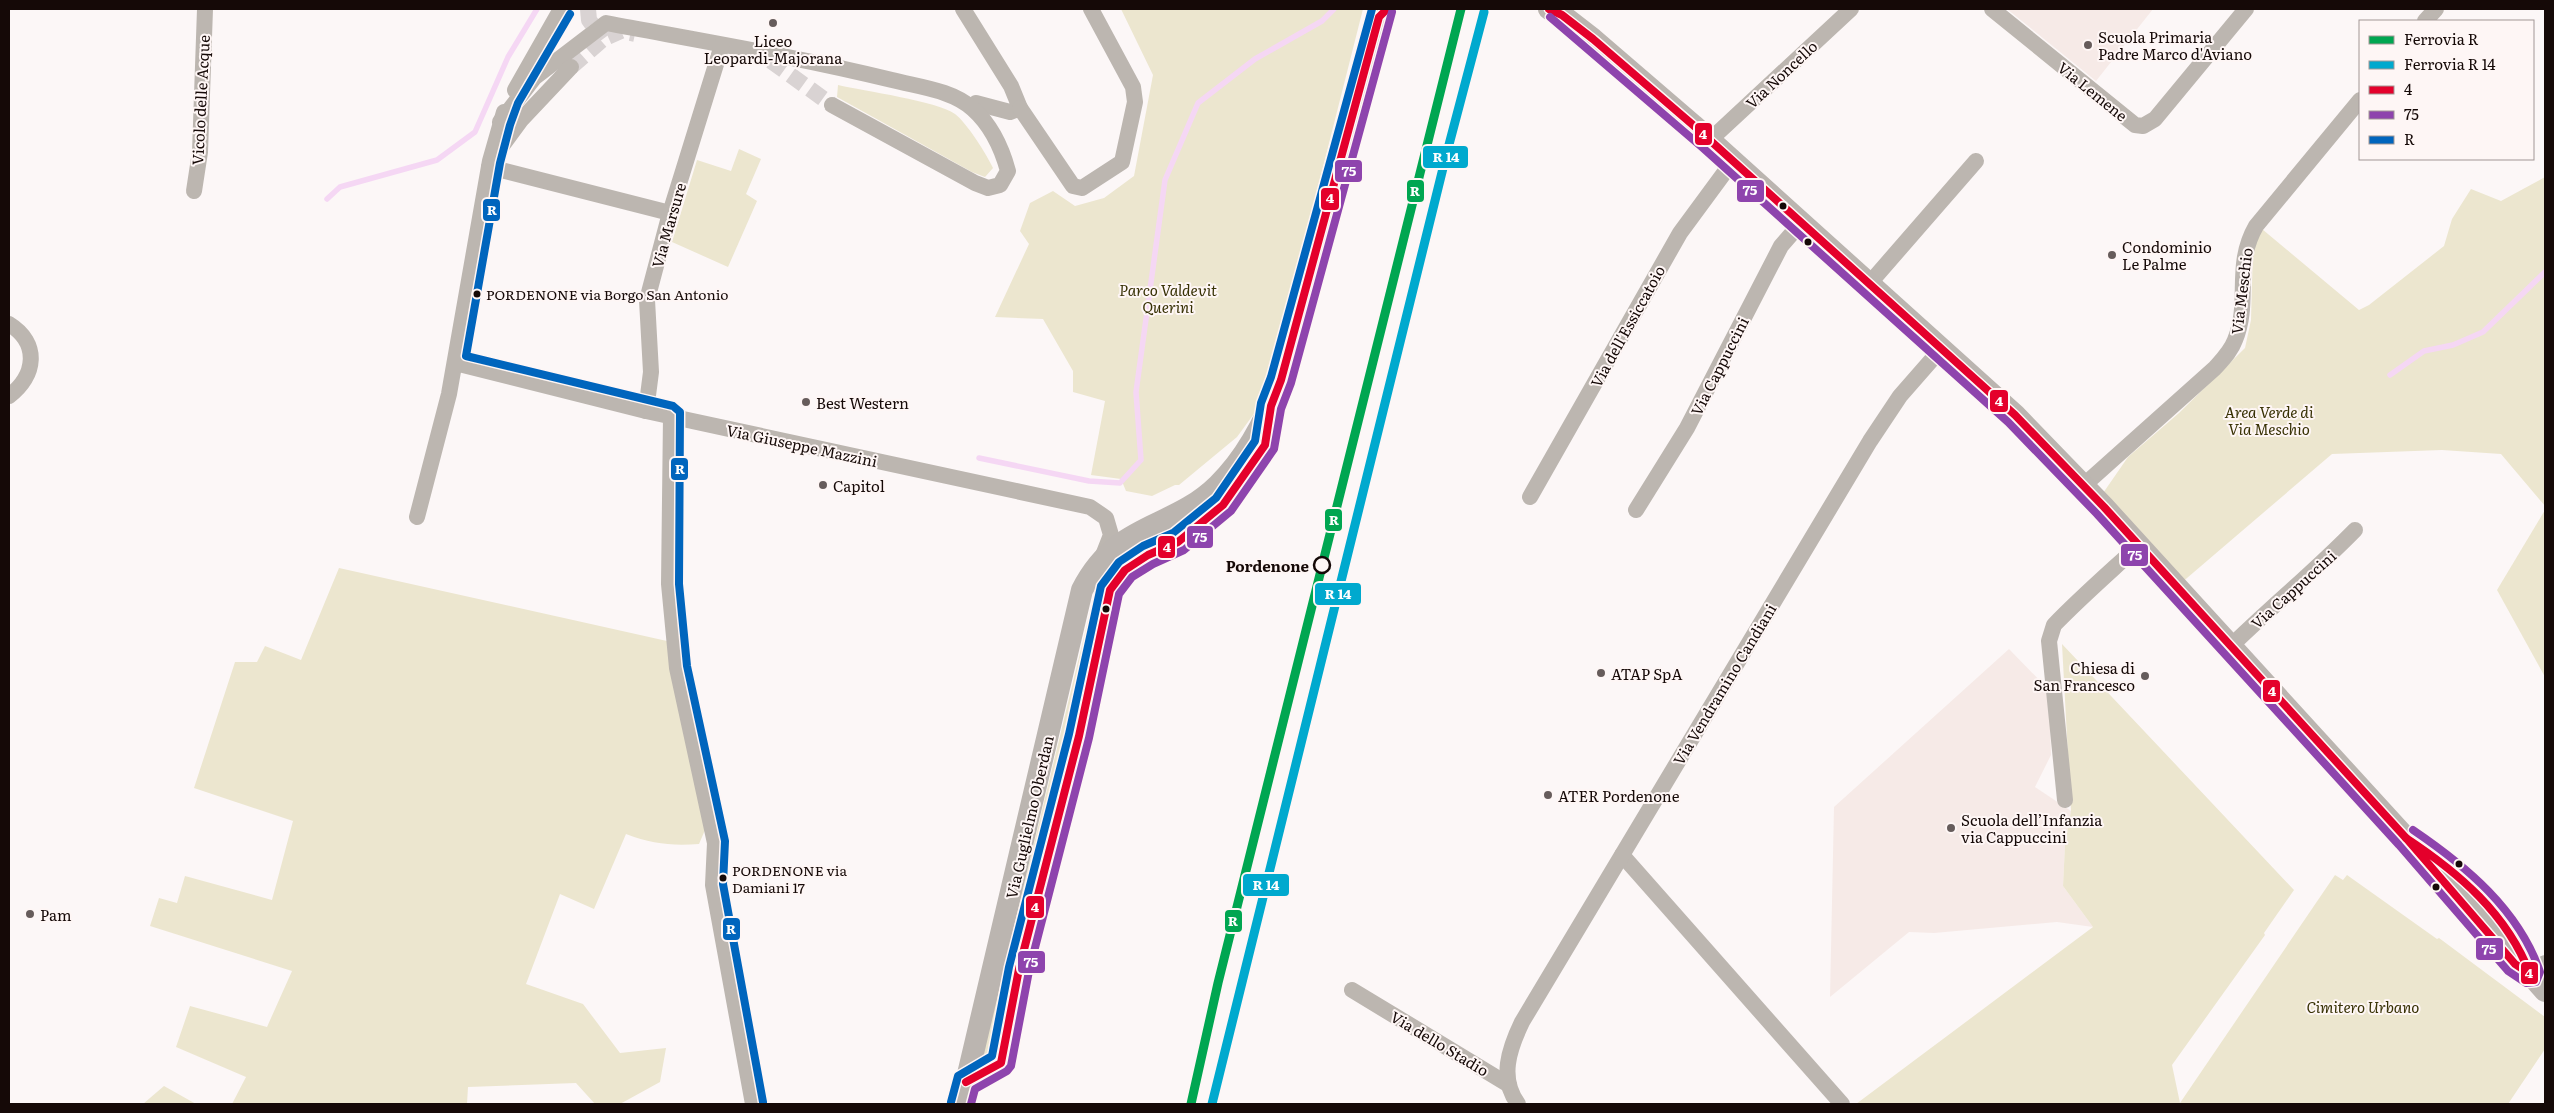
<svg xmlns="http://www.w3.org/2000/svg" width="2554" height="1113" font-family="Literata,serif">
  <style>
    .built { fill: #f6eae7 }
    .green { fill: #ece6cf }
    .lines { fill: none; stroke-linecap: round; stroke-linejoin: round }
    .stream { stroke: #f5d7f4; stroke-width: 5.5 }
    .street-tunnel { stroke: #d9d3d3; stroke-width: 16; stroke-dasharray: 16 8; stroke-linecap: butt }
    .street { stroke: #bcb6b0; stroke-width: 16 }
    .secondary { stroke: #bbb5b0; stroke-width: 22 }
    .bus-1-casing { stroke: #fef6f5; stroke-width: 11 }
    .bus-2-casing { stroke: #fef6f5; stroke-width: 11 }
    .bus-3-casing { stroke: #fef6f5; stroke-width: 11 }
    .bus-1 { stroke: #e4002b; stroke-width: 8 }
    .bus-2 { stroke: #8e44ad; stroke-width: 8 }
    .bus-3 { stroke: #0065bd; stroke-width: 8 }
    .rail-1-casing { stroke: #fef6f5; stroke-width: 12 }
    .rail-2-casing { stroke: #fef6f5; stroke-width: 12 }
    .rail-1 { stroke: #00a651; stroke-width: 9 }
    .rail-2 { stroke: #00a9ce; stroke-width: 9 }
    .poi-dot { fill: #665c5b; stroke: #fef6f5; stroke-width: 2 }
    .bus-dot { fill: #150907; stroke: #fef6f5; stroke-width: 2 }
    .stop-dot { fill: #fef6f5; stroke: #150907; stroke-width: 2.5 }
    .labels { text-anchor: middle; dominant-baseline: central; stroke-width: 4; stroke-linejoin: round; paint-order: stroke }
    .bus-label { font-size: 14px; fill: #150907; stroke: #fef6f5; text-anchor: start }
    .poi-label { font-size: 15px; fill: #150907; stroke: #fef6f5; text-anchor: start }
    .street-label { font-size: 15px; fill: #150907; stroke: #fef6f5 }
    .park-label { font-size: 15px; font-style: italic; fill: #373104; stroke: #fef6f5 }
    .stop-label { font-size: 15px; font-weight: bold; fill: #150907; stroke: #fef6f5; text-anchor: end }
    .line-badge { stroke: #fef6f5; stroke-width: 2 }
    .badge-label { font-size: 14px; text-anchor: middle; font-weight: bold; fill: #fff }
  </style>
  <rect width="100%" height="100%" fill="#fcf7f7"/>
  <!-- built -->
  <g class="built">
    <path d="M 2007,9 L 2153,9 L 2096,81 Z"/>
    <path d="M 2009,649 L 2049,690 L 2051,755 L 2035,787 L 2071,811 L 2065,845 L 2063,886 L 2093,927 L 2057,922 L 1934,933 L 1909,932 L 1830,997 L 1834,807 Z"/>
  </g>
  <!-- green -->
  <g class="green">
    <path d="M 1121,9 L 1363,9 L 1264,400 L 1237,437 L 1179,485 L 1175,485 L 1152,496 L 1126,491 L 1121,479 L 1091,475 L 1105,401 L 1073,392 L 1073,371 L 1043,319 L 995,317 L 1029,244 L 1020,231 L 1030,203 L 1053,191 L 1075,206 L 1104,198 L 1134,176 L 1153,75 Z"/>
    <path d="M 838,85 C 864,91 937,101 955,114 C 967,123 987,155 993,168 L 985,177 L 972,172 L 837,97 Z"/>
    <path d="M 739,149 L 761,159 L 746,194 L 757,201 L 728,267 L 672,242 L 697,160 L 731,171 Z"/>
    <path d="M 2545,177 L 2545,506 L 2501,454 L 2442,450 L 2332,454 L 2180,584 L 2101,496 L 2128,457 L 2179,413 L 2245,348 L 2251,320 L 2253,248 L 2262,229 L 2359,310 L 2369,305 L 2444,246 L 2452,219 L 2471,189 L 2501,201 Z"/>
    <path d="M 2545,510 L 2545,677 L 2497,590 Z"/>
    <path d="M 1116,561 L 1117,565 L 1102,588 L 989,1055 L 983,1054 L 1097,583 Z"/>
    <path d="M 339,568 L 667,641 L 705,830 L 699,844 C 672,846 652,844 626,834 L 594,909 L 560,894 L 526,984 L 583,1004 L 620,1053 L 666,1048 L 660,1082 L 620,1104 L 595,1104 L 576,1083 L 468,1087 L 467,1104 L 232,1104 L 246,1077 L 176,1047 L 190,1006 L 267,1027 L 292,971 L 150,926 L 159,898 L 177,903 L 185,876 L 272,900 L 293,821 L 194,788 L 235,662 L 257,662 L 265,646 L 301,660 Z"/>
    <path d="M 2062,644 L 2294,890 L 2264,933 L 2265,935 L 2172,1065 L 2180,1103 L 2335,875 L 2343,880 L 2347,875 L 2437,939 L 2439,938 L 2545,1017 L 2545,1049 L 2508,1104 L 1856,1104 L 2093,927 L 2063,886 L 2065,845 L 2071,811 Z"/>
    <path d="M 164,1086 L 196,1104 L 143,1104 Z"/>
  </g>
  <g class="lines">
    <!-- stream -->
    <g class="stream">
      <path d="M 327,199 L 340,187 L 437,160 L 475,132 L 508,57 L 537,9"/>
      <path d="M 2390,375 L 2424,351 L 2453,345 L 2483,332 L 2545,272"/>
      <path d="M 979,458 L 1089,481 L 1120,483 L 1141,460 L 1136,392 L 1165,180 L 1198,103 L 1255,59 L 1322,21 L 1334,9"/>
    </g>
    <!-- street-tunnel -->
    <g class="street-tunnel">
      <path d="M 588,9 L 589,20 L 603,39"/>
      <path d="M 771,61 L 832,105"/>
      <path d="M 571,67 L 603,39 L 621,31 L 635,34"/>
    </g>
    <!-- street -->
    <g class="street">
      <path d="M 963,9 L 1011,86 L 1020,108 L 1010,112 L 976,103"/>
      <path d="M 1992,9 L 2135,125 L 2143,126 L 2155,119 L 2246,9"/>
      <path d="M 2425,21 L 2436,9"/>
      <path d="M 515,90 L 561,9"/>
      <path d="M 1020,108 L 1073,186 L 1082,188 L 1122,162 L 1135,102 L 1133,87 L 1091,9"/>
      <path d="M 500,122 L 534,78 L 606,23 C 702,41 798,57 892,80 C 919,87 952,90 973,109 C 991,125 1002,149 1008,171 L 1000,185 L 988,188 L 975,183 L 832,105"/>
      <path d="M 1710,140 L 1851,9"/>
      <path d="M 496,154 L 521,120 L 571,67"/>
      <path d="M 489,167 L 670,213"/>
      <path d="M 194,191 L 200,152 L 205,9"/>
      <path d="M 1869,284 L 1976,161"/>
      <path d="M 9,324 C 40,343 36,376 9,396"/>
      <path d="M 455,363 L 646,411 L 1090,507 L 1106,518 L 1111,535 L 1102,558"/>
      <path d="M 646,411 L 651,372 L 647,300 L 670,213 L 722,45"/>
      <path d="M 671,416 L 669,584 L 677,668 L 715,843 L 713,885 L 753,1104"/>
      <path d="M 2083,486 L 2215,368 C 2223,359 2231,351 2235,340 C 2251,301 2233,266 2256,226 L 2360,100"/>
      <path d="M 1530,497 L 1680,233 L 1733,161"/>
      <path d="M 1636,510 L 1687,428 L 1781,246 L 1801,223"/>
      <path d="M 417,517 L 449,394 L 490,161 L 504,112"/>
      <path d="M 2229,648 C 2271,607 2315,571 2355,530"/>
      <path d="M 2065,800 L 2049,641 L 2054,625 C 2081,597 2110,572 2138,546"/>
      <path d="M 1622,855 L 1842,1104"/>
      <path d="M 2530,974 L 2545,963"/>
      <path d="M 1352,990 L 1509,1085"/>
      <path d="M 1518,1104 C 1499,1078 1509,1049 1522,1022 L 1870,441 L 1900,396 L 1942,348"/>
    </g>
    <!-- secondary -->
    <g class="secondary">
      <path d="M 1549,9 L 1562,15 L 1593,39 L 1693,125 L 2015,415 L 2104,507 L 2406,838 L 2474,914 L 2515,964 L 2530,974 C 2515,919 2452,867 2406,838"/>
      <path d="M 2530,974 L 2545,991"/>
      <path d="M 961,1104 L 1082,590 C 1117,521 1171,531 1218,485 C 1247,457 1267,417 1281,380 L 1382,9"/>
    </g>
    <defs>
      <g id="bus-1">
        <path d="M 1549,9 L 1562,15 L 1593,39 L 1693,125 L 2015,415 L 2104,507 L 2406,838"/>
        <path d="M 2406,838 C 2459,873 2507,914 2530,974 L 2515,964 Z"/>
        <path d="M 966,1082 L 1001,1063 L 1019,969 L 1079,736 L 1110,590 L 1125,570 L 1148,555 L 1178,542 L 1223,505 L 1265,445 L 1271,406 L 1281,380 L 1379,17 L 1387,9"/>
      </g>
      <g id="bus-2">
        <path d="M 1550,17 L 1703,148 L 2008,422 L 2097,514 L 2399,845 L 2508,971 L 2526,983 L 2536,982 L 2540,972 C 2519,910 2466,866 2413,830"/>
        <path d="M 971,1104 L 975,1089 L 1007,1071 L 1011,1066 L 1029,971 L 1089,738 L 1119,594 L 1132,577 L 1153,564 L 1184,550 L 1231,511 L 1274,449 L 1281,409 L 1291,383 L 1392,12"/>
      </g>
      <g id="bus-3">
        <path d="M 570,14 L 518,103 L 510,125 L 500,163 L 466,356 L 673,406 L 680,412 L 679,584 L 687,666 L 725,841 L 723,884 L 763,1102"/>
        <path d="M 951,1102 L 958,1076 L 992,1056 L 1009,967 L 1069,734 L 1101,586 L 1119,562 L 1143,546 L 1173,533 L 1216,498 L 1255,441 L 1261,403 L 1271,377 L 1372,9"/>
      </g>
    </defs>
    <!-- bus-1 casing -->
    <use href="#bus-1" class="bus-1-casing"/>
    <!-- bus-2 casing -->
    <use href="#bus-2" class="bus-2-casing"/>
    <!-- bus-3 casing -->
    <use href="#bus-3" class="bus-3-casing"/>
    <!-- bus-1 -->
    <use href="#bus-1" class="bus-1"/>
    <!-- bus-2 -->
    <use href="#bus-2" class="bus-2"/>
    <!-- bus-3 -->
    <use href="#bus-3" class="bus-3"/>
    <defs>
      <path id="rail-1" d="M 1191,1104 L 1218,983 L 1461,9"/>
      <path id="rail-2" d="M 1212,1104 L 1446,156 L 1484,12"/>
    </defs>
    <!-- rail-1 casing -->
    <use href="#rail-1" class="rail-1-casing"/>
    <!-- rail-2 casing -->
    <use href="#rail-2" class="rail-2-casing"/>
    <!-- rail-1 -->
    <use href="#rail-1" class="rail-1"/>
    <!-- rail-2 -->
    <use href="#rail-2" class="rail-2"/>
  </g>
  <!-- markers -->
  <g class="poi-dot">
    <circle cx="773" cy="23" r="5"/>
    <circle cx="2088" cy="45" r="5"/>
    <circle cx="2112" cy="255" r="5"/>
    <circle cx="806" cy="402" r="5"/>
    <circle cx="823" cy="485" r="5"/>
    <circle cx="1601" cy="673" r="5"/>
    <circle cx="2145" cy="676" r="5"/>
    <circle cx="1548" cy="795" r="5"/>
    <circle cx="1951" cy="828" r="5"/>
    <circle cx="30" cy="914" r="5"/>
  </g>
  <g class="bus-dot">
    <circle cx="1783" cy="206" r="4.5"/>
    <circle cx="1808" cy="242" r="4.5"/>
    <circle cx="477" cy="294" r="4.5"/>
    <circle cx="1106" cy="609" r="4.5"/>
    <circle cx="2459" cy="864" r="4.5"/>
    <circle cx="723" cy="878" r="4.5"/>
    <circle cx="2436" cy="887" r="4.5"/>
  </g>
  <circle class="stop-dot" cx="1322" cy="565" r="8"/>
  <g class="labels">
    <!-- bus labels -->
    <g class="bus-label">
      <text x="486" y="294">PORDENONE via Borgo San Antonio</text>
      <text x="732" y="870">PORDENONE via<tspan x="732" dy="17">Damiani 17</tspan></text>
    </g>
    <!-- poi labels -->
    <g class="poi-label">
      <text x="2098" y="36">Scuola Primaria<tspan x="2098" dy="17">Padre Marco d'Aviano</tspan></text>
      <text x="773" y="40" text-anchor="middle">Liceo<tspan x="773" dy="17">Leopardi-Majorana</tspan></text>
      <text x="2122" y="246">Condominio<tspan x="2122" dy="17">Le Palme</tspan></text>
      <text x="816" y="402">Best Western</text>
      <text x="833" y="485">Capitol</text>
      <text x="2135" y="667" text-anchor="end">Chiesa di<tspan x="2135" dy="17">San Francesco</tspan></text>
      <text x="1611" y="673">ATAP SpA</text>
      <text x="1558" y="795">ATER Pordenone</text>
      <text x="1961" y="819">Scuola dell’Infanzia<tspan x="1961" dy="17">via Cappuccini</tspan></text>
      <text x="40" y="914">Pam</text>
    </g>
    <!-- street labels -->
    <g class="street-label">
      <text transform="translate(1781 74) rotate(-43)">Via Noncello</text>
      <text transform="translate(2093 91) rotate(39)">Via Lemene</text>
      <text transform="translate(200 100) rotate(-87)">Vicolo delle Acque</text>
      <text transform="translate(668 225) rotate(-74)">Via Marsure</text>
      <text transform="translate(2241 291) rotate(-83)">Via Meschio</text>
      <text transform="translate(1627 326) rotate(-61)">Via dell'Essiccatoio</text>
      <text transform="translate(1719 366) rotate(-63)">Via Cappuccini</text>
      <text transform="translate(802 445) rotate(12)">Via Giuseppe Mazzini</text>
      <text transform="translate(2293 589) rotate(-42)">Via Cappuccini</text>
      <text transform="translate(1724 684) rotate(-59)">Via Vendramino Candiani</text>
      <text transform="translate(1029 817) rotate(-77)">Via Guglielmo Oberdan</text>
      <text transform="translate(1440 1043) rotate(31)">Via dello Stadio</text>
    </g>
    <!-- park labels -->
    <g class="park-label">
      <text x="1168" y="289">Parco Valdevit<tspan x="1168" dy="17">Querini</tspan></text>
      <text x="2269" y="411">Area Verde di<tspan x="2269" dy="17">Via Meschio</tspan></text>
      <text x="2363" y="1006">Cimitero Urbano</text>
    </g>
    <!-- stop labels -->
    <g class="stop-label">
      <text x="1309" y="565">Pordenone</text>
    </g>
  </g>
  <g class="line-badge">
    <rect x="1694" y="122" width="19" height="24" rx="5" fill="#e4002b"/>
    <rect x="1422" y="145" width="47" height="24" rx="5" fill="#00a9ce"/>
    <rect x="1334" y="159" width="29" height="24" rx="5" fill="#8e44ad"/>
    <rect x="1736" y="179" width="29" height="24" rx="5" fill="#8e44ad"/>
    <rect x="1406" y="179" width="19" height="24" rx="5" fill="#00a651"/>
    <rect x="1320" y="187" width="20" height="24" rx="5" fill="#e4002b"/>
    <rect x="482" y="198" width="19" height="24" rx="5" fill="#0065bd"/>
    <rect x="1989" y="389" width="20" height="24" rx="5" fill="#e4002b"/>
    <rect x="670" y="457" width="19" height="24" rx="5" fill="#0065bd"/>
    <rect x="1324" y="508" width="19" height="24" rx="5" fill="#00a651"/>
    <rect x="1186" y="525" width="28" height="24" rx="5" fill="#8e44ad"/>
    <rect x="1157" y="535" width="19" height="24" rx="5" fill="#e4002b"/>
    <rect x="2120" y="543" width="29" height="24" rx="5" fill="#8e44ad"/>
    <rect x="1314" y="582" width="48" height="24" rx="5" fill="#00a9ce"/>
    <rect x="2262" y="679" width="19" height="24" rx="5" fill="#e4002b"/>
    <rect x="1242" y="873" width="48" height="24" rx="5" fill="#00a9ce"/>
    <rect x="1025" y="895" width="20" height="24" rx="5" fill="#e4002b"/>
    <rect x="1224" y="909" width="19" height="24" rx="5" fill="#00a651"/>
    <rect x="722" y="917" width="19" height="24" rx="5" fill="#0065bd"/>
    <rect x="2475" y="937" width="29" height="24" rx="5" fill="#8e44ad"/>
    <rect x="1017" y="950" width="29" height="24" rx="5" fill="#8e44ad"/>
    <rect x="2520" y="961" width="19" height="24" rx="5" fill="#e4002b"/>
  </g>
  <g class="badge-label">
    <text x="1703" y="139">4</text>
    <text x="1446" y="162">R 14</text>
    <text x="1349" y="176">75</text>
    <text x="1750" y="195">75</text>
    <text x="1415" y="196">R</text>
    <text x="1330" y="203">4</text>
    <text x="492" y="215">R</text>
    <text x="1999" y="406">4</text>
    <text x="680" y="474">R</text>
    <text x="1334" y="525">R</text>
    <text x="1200" y="542">75</text>
    <text x="1167" y="552">4</text>
    <text x="2135" y="560">75</text>
    <text x="1338" y="599">R 14</text>
    <text x="2272" y="696">4</text>
    <text x="1266" y="890">R 14</text>
    <text x="1035" y="912">4</text>
    <text x="1233" y="926">R</text>
    <text x="731" y="934">R</text>
    <text x="2489" y="954">75</text>
    <text x="1031" y="967">75</text>
    <text x="2529" y="978">4</text>
  </g>
  <!-- border -->
  <rect width="2554" height="1113" fill="none" stroke="#150907" stroke-width="20"/>
  <!-- legend -->
  <rect x="2359" y="20" width="175" height="140" fill="#fef6f5" stroke="#a19796"/>
  <rect x="2369" y="36" width="25" height="8" fill="#00a651" stroke="#a19796"/>
  <text x="2404" y="45" font-size="15" fill="#150907">Ferrovia R</text>
  <rect x="2369" y="61" width="25" height="8" fill="#00a9ce" stroke="#a19796"/>
  <text x="2404" y="70" font-size="15" fill="#150907">Ferrovia R 14</text>
  <rect x="2369" y="86" width="25" height="8" fill="#e4002b" stroke="#a19796"/>
  <text x="2404" y="95" font-size="15" fill="#150907">4</text>
  <rect x="2369" y="111" width="25" height="8" fill="#8e44ad" stroke="#a19796"/>
  <text x="2404" y="120" font-size="15" fill="#150907">75</text>
  <rect x="2369" y="136" width="25" height="8" fill="#0065bd" stroke="#a19796"/>
  <text x="2404" y="145" font-size="15" fill="#150907">R</text>
</svg>
